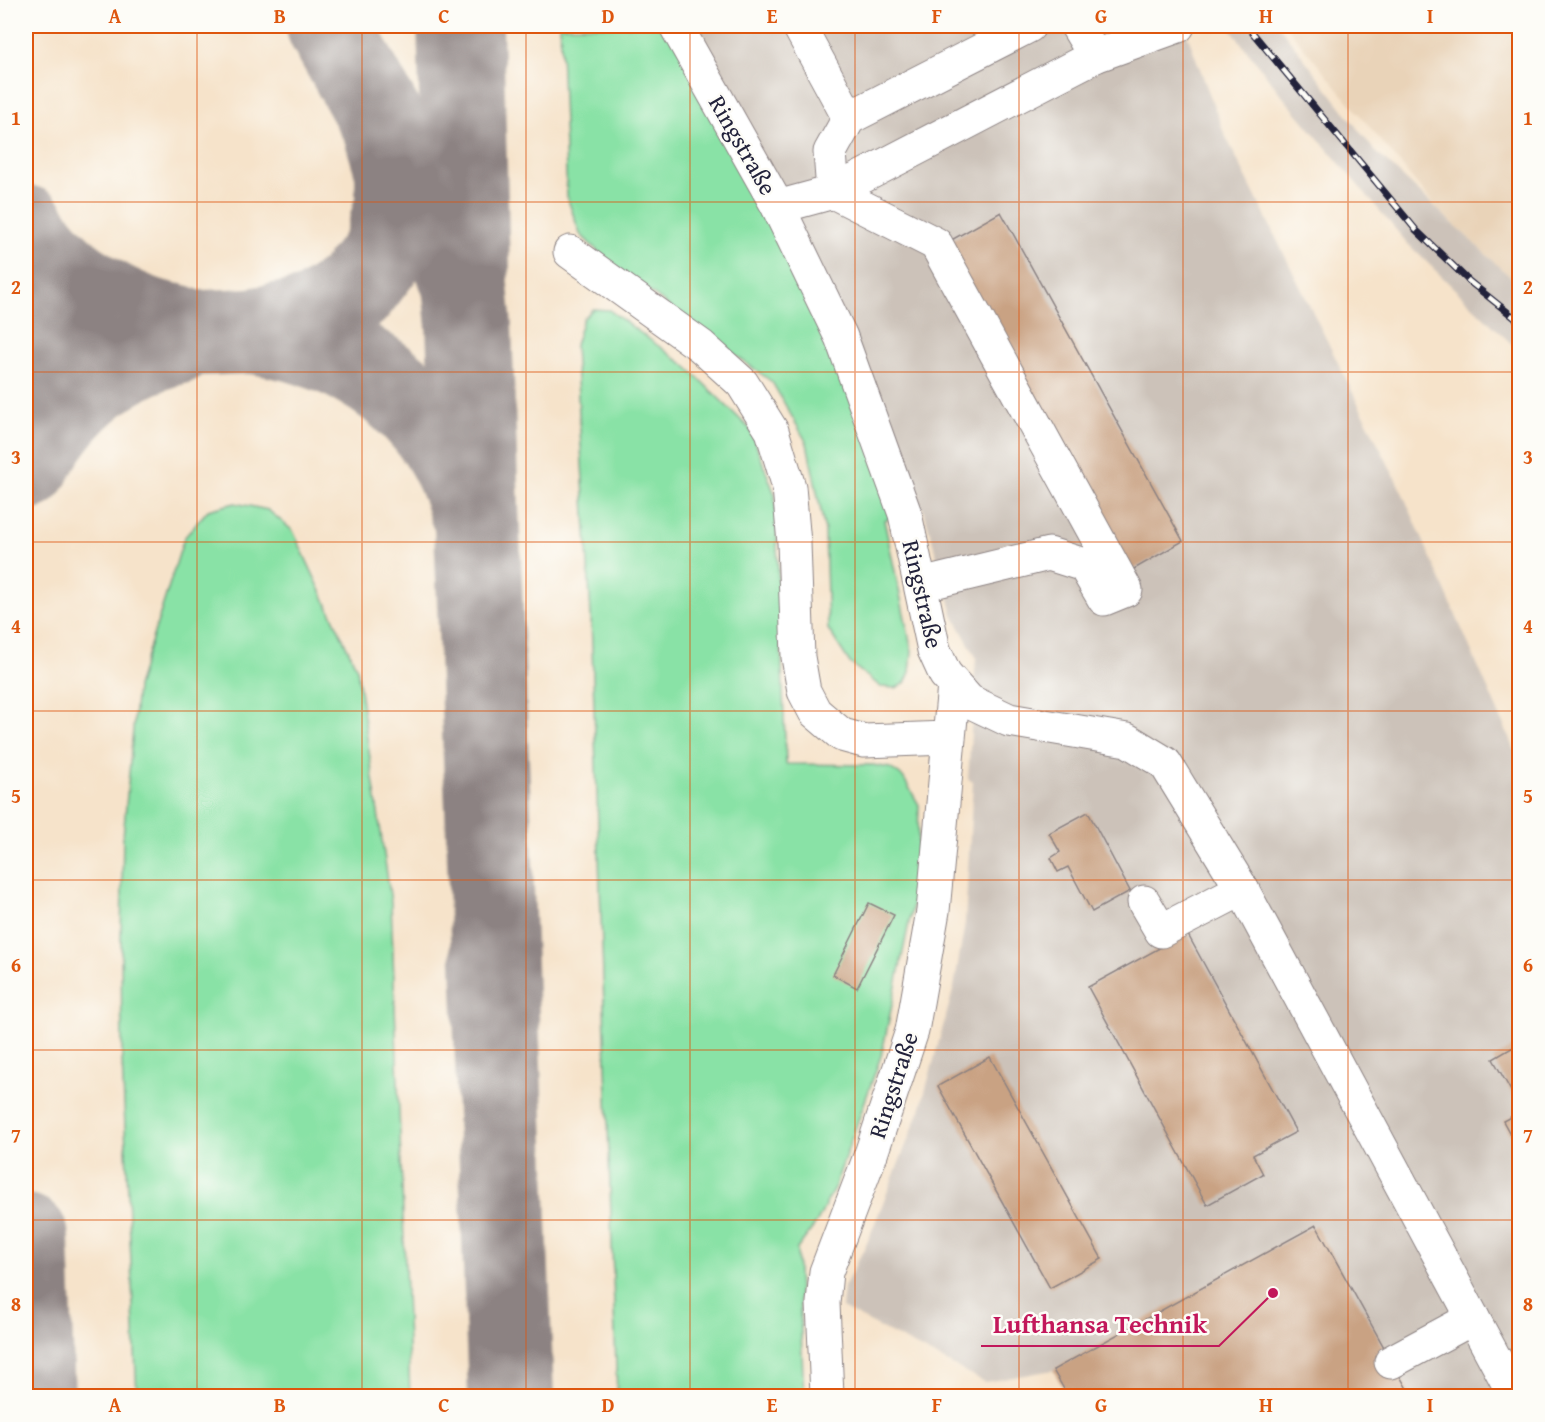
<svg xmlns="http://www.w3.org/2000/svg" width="1545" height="1422" font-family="'Gentium Book Plus',serif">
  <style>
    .built { fill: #e9d3b8 }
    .industrial { fill: #ccc2b9 }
    .green { fill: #89e2a6; stroke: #568270; stroke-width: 1.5 }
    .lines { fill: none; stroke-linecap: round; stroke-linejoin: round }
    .taxiway { stroke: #8c8282; stroke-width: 86 }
    .building { fill: #c9a283 }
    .minor-casing { stroke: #8c8282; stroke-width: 35 }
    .minor { stroke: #fff; stroke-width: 33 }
    .rail-casing { stroke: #22223b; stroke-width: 7 }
    .rail { stroke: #fdfcf7; stroke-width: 4.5; stroke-dasharray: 14; stroke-linecap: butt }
    .grid { fill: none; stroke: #de560e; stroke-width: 1.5; stroke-opacity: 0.55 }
    .labels { text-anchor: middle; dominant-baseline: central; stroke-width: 5; stroke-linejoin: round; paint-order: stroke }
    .street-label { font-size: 24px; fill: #22223b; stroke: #fdfcf7 }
    .leader { fill: none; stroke: #c2185b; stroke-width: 2 }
    .callout-dot { fill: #c2185b; stroke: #fdfcf7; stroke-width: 2 }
    .callout-label { font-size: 26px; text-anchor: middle; font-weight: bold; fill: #c2185b; stroke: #fdfcf7; stroke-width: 5; stroke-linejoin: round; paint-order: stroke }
    .neatline { fill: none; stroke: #de560e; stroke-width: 2 }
    .grid-label { font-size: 20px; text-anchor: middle; font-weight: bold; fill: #de560e }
  </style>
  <rect width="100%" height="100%" fill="#fdfcf7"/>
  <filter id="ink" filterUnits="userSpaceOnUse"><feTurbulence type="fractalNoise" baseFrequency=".0167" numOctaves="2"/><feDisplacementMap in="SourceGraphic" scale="12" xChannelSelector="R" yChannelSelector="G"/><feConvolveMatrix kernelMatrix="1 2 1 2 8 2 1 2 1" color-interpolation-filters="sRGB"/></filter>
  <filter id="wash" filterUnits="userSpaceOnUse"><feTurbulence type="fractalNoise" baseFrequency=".008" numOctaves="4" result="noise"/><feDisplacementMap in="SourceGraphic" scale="24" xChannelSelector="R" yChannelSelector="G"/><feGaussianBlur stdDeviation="1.35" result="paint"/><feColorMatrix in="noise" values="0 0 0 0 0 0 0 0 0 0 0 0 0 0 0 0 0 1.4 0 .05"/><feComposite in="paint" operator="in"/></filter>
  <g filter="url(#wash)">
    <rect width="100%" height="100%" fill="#f6e3ca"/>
    <!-- built -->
    <path class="built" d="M 1286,26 L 1519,26 L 1519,285 L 1436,207 Z"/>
    <!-- industrial -->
    <g class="industrial">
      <path d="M 676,26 L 1184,26 L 1224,133 L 1402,492 L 1519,760 L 1519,1396 L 1411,1396 L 1316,1225 L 1053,1370 L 985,1382 L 842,1308 L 844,1287 L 867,1243 L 920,1110 L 954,987 L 965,923 L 973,782 L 968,779 L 976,657 L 954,617 L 923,508 L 905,514 Z"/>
      <path d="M 1228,26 L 1279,26 L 1374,150 L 1519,285 L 1519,351 L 1408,244 L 1283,97 Z"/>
    </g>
    <!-- green -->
    <g class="green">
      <path d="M 560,26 L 676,26 L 778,207 L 905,514 L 884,520 L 912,651 L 910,672 L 905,683 L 896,688 L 881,687 L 850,663 L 828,629 L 825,531 L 807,443 L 772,382 L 608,261 L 580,234 L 567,197 Z"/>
      <path d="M 593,309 L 609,310 L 686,366 L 750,429 L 775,495 L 786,764 L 873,765 L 890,768 L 903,777 L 919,805 L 916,889 L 882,1053 L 835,1186 L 817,1222 L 797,1249 L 804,1396 L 617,1396 L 591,616 L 575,345 L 583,319 Z"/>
      <path d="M 235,503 L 268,510 L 293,531 L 357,669 L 391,902 L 410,1396 L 137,1396 L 122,1059 L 121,937 L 123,838 L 137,687 L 184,538 L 208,510 Z"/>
    </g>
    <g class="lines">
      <!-- taxiway -->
      <g class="taxiway">
        <path d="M 329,26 L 449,241 L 465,286 L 469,326 L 511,1396"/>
        <path d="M 460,26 L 467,266"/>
        <path d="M 26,228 C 51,275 124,320 177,327"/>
        <path d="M 252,331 C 355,344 443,404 471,508"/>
        <path d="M 26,340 L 252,331 L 313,319 L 354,291 L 384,252 L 398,203 L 398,171 L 387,134"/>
        <path d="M 26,468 C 57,406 107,359 176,342"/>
        <path d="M 26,1237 L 32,1396"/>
      </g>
    </g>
    <g id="blocks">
      <!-- building -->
      <g class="building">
        <path d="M 1001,212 L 1183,541 L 1129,572 L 946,243 Z"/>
        <path d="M 1088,812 L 1130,891 L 1092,912 L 1068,867 L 1058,872 L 1051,858 L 1060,852 L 1049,833 Z"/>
        <path d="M 869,903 L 894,915 L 857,988 L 833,975 Z"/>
        <path d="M 1187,933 L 1296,1132 L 1253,1155 L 1263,1174 L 1207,1205 L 1088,987 Z"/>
        <path d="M 1515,1046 L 1520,1054 L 1520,1107 L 1493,1059 Z"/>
        <path d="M 990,1057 L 1102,1259 L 1050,1288 L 938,1086 Z"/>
        <path d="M 1520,1112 L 1520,1152 L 1503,1121 Z"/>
        <path d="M 1316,1225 L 1411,1396 L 1068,1396 L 1053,1370 Z"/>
      </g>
    </g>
  </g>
  <g filter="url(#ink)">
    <use href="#blocks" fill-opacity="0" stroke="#8c8282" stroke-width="1.5"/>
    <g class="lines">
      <defs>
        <g id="minor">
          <path d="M 676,26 L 778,207 L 841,337 L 905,514 L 934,650 L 945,674 L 969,701 L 1009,720 L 1127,740 L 1165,763 L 1242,889 L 1515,1396"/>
          <path d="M 799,26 L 849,118"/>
          <path d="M 1077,26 L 1095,56"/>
          <path d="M 778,207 L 833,192 L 1095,56 L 1178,26"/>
          <path d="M 570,252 L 701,346 L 742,383 L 772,431 L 789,487 L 794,543 L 798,657 L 804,691 L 815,712 L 842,735 L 864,741 L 948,738"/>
          <path d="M 921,585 L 1049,554 L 1084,565 L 1104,599 L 1126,590 L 936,244 L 833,192 L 830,152 L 849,118 L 1029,26"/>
          <path d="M 1144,902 L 1161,931 L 1242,889"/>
          <path d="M 1391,1362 L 1473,1318"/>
          <path d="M 827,1396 L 823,1303 L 826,1272 L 871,1154 L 912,1031 L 933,911 L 954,685"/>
        </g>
      </defs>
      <!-- minor casing -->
      <use href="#minor" class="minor-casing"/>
      <!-- minor -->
      <use href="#minor" class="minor"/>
      <defs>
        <path id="rail" d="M 1247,26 L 1416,230 L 1470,282 L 1520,322"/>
      </defs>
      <!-- rail casing -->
      <use href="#rail" class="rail-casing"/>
      <!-- rail -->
      <use href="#rail" class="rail"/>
    </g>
  </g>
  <!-- grid -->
  <path class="grid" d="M 197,26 L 197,1396M 362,26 L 362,1396M 526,26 L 526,1396M 690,26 L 690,1396M 855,26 L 855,1396M 1019,26 L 1019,1396M 1183,26 L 1183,1396M 1348,26 L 1348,1396M 26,202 L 1520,202M 26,372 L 1520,372M 26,542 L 1520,542M 26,711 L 1520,711M 26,880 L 1520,880M 26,1050 L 1520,1050M 26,1220 L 1520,1220"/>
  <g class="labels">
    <!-- street labels -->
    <g class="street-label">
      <text transform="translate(743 145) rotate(60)">Ringstraße</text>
      <text transform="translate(923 594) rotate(77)">Ringstraße</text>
      <text transform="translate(893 1085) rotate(-72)">Ringstraße</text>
    </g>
  </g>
  <!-- callouts -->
  <path class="leader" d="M1273 1293L1219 1346H981"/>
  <circle class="callout-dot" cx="1273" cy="1293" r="6"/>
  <g class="callout-label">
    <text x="1100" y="1333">Lufthansa Technik</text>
  </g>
  <!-- margin -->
  <rect width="1545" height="1422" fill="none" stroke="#fdfcf7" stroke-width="66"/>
  <rect x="33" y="33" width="1479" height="1356" class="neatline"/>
  <g class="grid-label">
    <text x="115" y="23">A</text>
    <text x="280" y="23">B</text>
    <text x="444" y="23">C</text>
    <text x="608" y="23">D</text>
    <text x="772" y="23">E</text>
    <text x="937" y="23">F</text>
    <text x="1101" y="23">G</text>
    <text x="1266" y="23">H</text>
    <text x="1430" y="23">I</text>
    <text x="16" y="125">1</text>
    <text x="1528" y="125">1</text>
    <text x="16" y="294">2</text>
    <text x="1528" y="294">2</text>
    <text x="16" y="464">3</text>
    <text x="1528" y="464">3</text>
    <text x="16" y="633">4</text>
    <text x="1528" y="633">4</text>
    <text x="16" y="803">5</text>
    <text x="1528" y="803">5</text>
    <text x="16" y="972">6</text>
    <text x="1528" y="972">6</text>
    <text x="16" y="1142">7</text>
    <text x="1528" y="1142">7</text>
    <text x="16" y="1311">8</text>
    <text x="1528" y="1311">8</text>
    <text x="115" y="1412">A</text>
    <text x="280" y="1412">B</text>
    <text x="444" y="1412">C</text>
    <text x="608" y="1412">D</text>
    <text x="772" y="1412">E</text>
    <text x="937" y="1412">F</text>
    <text x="1101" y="1412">G</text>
    <text x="1266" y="1412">H</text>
    <text x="1430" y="1412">I</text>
  </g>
</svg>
